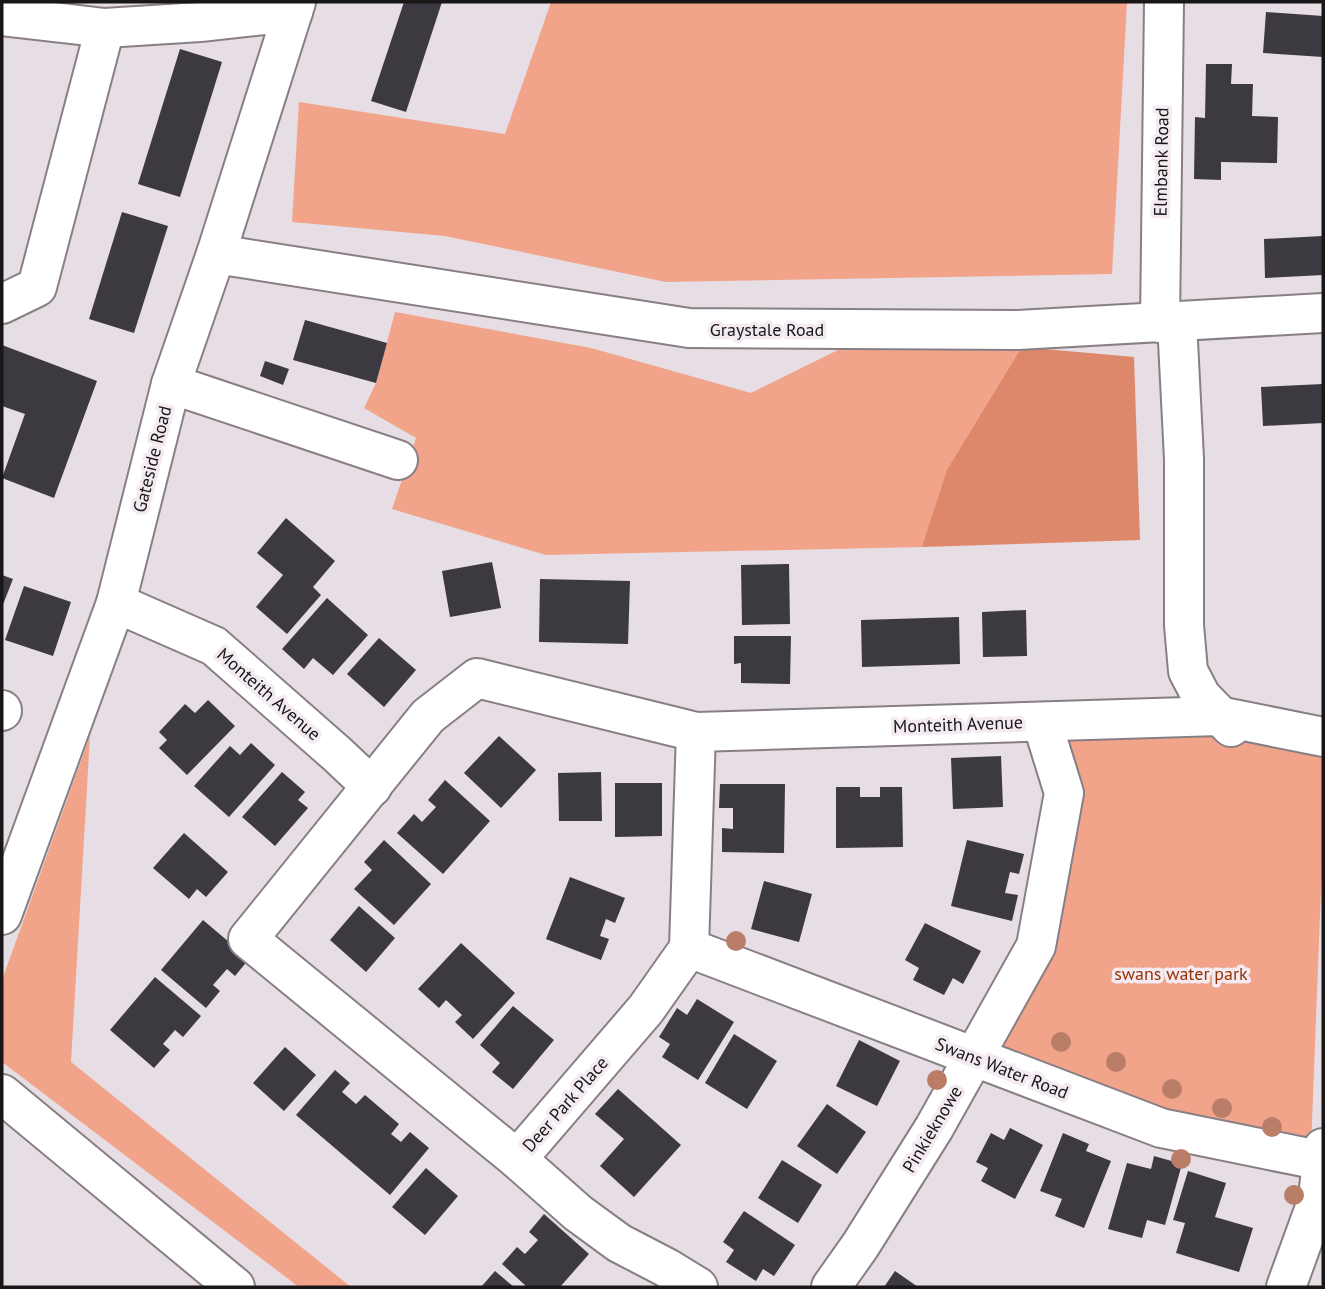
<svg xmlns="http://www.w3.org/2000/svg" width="1325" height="1289" font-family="'PT Sans',sans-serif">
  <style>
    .green { fill: #f1a48a }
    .forest { fill: #de886b }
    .building { fill: #3c3941 }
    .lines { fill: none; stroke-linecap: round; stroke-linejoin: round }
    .minor-casing { stroke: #887f85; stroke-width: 42 }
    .minor { stroke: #fff; stroke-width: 38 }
    .tree { fill: #ba7e68 }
    .labels { text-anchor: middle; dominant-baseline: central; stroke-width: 7; stroke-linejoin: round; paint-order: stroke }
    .street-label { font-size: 18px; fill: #191618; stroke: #f4eaf1 }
    .park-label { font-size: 18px; fill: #963103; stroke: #f4eaf1 }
  </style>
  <rect width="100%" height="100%" fill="#e7dde4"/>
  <!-- green -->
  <g class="green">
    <path d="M 551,2 L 1127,2 L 1112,274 L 666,282 L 445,236 L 292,222 L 299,102 L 505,134 Z"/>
    <path d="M 395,312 L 591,348 L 751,393 L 850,344 L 1022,347 L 922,547 L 546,555 L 392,509 L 416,438 L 364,408 L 376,383 Z"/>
    <path d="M 1201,729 L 1323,749 L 1323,837 L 1311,1149 L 1145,1111 L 989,1050 L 1045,953 L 1062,731 Z"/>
    <path d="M 90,736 L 71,1062 L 351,1287 L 299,1287 L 2,1062 L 2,980 Z"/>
  </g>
  <!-- forest -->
  <path class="forest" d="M 1022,347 L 1134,357 L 1140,540 L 922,547 L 947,470 Z"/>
  <!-- building -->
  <g class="building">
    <path d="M 404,2 L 442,2 L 406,112 L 371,101 Z"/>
    <path d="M 1266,12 L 1323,16 L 1323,57 L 1263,53 Z"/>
    <path d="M 180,49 L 222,62 L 180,197 L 138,184 Z"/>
    <path d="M 1206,64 L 1232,64 L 1231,84 L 1253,84 L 1252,116 L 1278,117 L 1277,163 L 1221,162 L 1221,180 L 1194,179 L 1195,117 L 1205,118 Z"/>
    <path d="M 122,212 L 168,226 L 134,333 L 89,319 Z"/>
    <path d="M 1323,236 L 1323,275 L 1265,278 L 1264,239 Z"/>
    <path d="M 305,320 L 387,343 L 376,383 L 293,360 Z"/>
    <path d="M 2,345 L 97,381 L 54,498 L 2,478 L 25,414 L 2,406 Z"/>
    <path d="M 265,361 L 289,369 L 283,385 L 260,376 Z"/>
    <path d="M 1323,384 L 1323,423 L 1263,426 L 1261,387 Z"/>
    <path d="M 286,518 L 335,561 L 313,587 L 321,595 L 287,634 L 256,607 L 283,575 L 257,553 Z"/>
    <path d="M 492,562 L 501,608 L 450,617 L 442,571 Z"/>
    <path d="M 789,564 L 790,624 L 742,625 L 741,565 Z"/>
    <path d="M 2,575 L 13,579 L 2,607 Z"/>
    <path d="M 540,579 L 630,581 L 628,644 L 539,642 Z"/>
    <path d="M 24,586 L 71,602 L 53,656 L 5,640 Z"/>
    <path d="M 327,598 L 368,635 L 333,675 L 313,658 L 304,669 L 282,649 Z"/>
    <path d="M 1026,610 L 1027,656 L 983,657 L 982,612 Z"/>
    <path d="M 959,617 L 960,664 L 862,667 L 861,620 Z"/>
    <path d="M 734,636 L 791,636 L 790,684 L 741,683 L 741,663 L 734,664 Z"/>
    <path d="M 379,638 L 416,670 L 384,707 L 347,674 Z"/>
    <path d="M 208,700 L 235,726 L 187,775 L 159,748 L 167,740 L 159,732 L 185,704 L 195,713 Z"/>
    <path d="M 499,736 L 536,770 L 501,808 L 464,773 Z"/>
    <path d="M 251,743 L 275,765 L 229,817 L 194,786 L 230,746 L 240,755 Z"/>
    <path d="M 1001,756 L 1003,807 L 953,809 L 951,758 Z"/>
    <path d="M 282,772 L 305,792 L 298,800 L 308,808 L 275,846 L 242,817 Z"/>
    <path d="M 601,772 L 602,821 L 559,821 L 558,773 Z"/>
    <path d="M 445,780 L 490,821 L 443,874 L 397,833 L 414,814 L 422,822 L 436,807 L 428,800 Z"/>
    <path d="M 615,783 L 662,783 L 662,836 L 615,837 Z"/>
    <path d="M 720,784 L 785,784 L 784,853 L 722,852 L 722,828 L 733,829 L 733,808 L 719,808 Z"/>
    <path d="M 836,787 L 860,787 L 860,797 L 880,797 L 880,787 L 902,787 L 903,847 L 836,848 Z"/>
    <path d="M 184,833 L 228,872 L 206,897 L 197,889 L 189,899 L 153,868 Z"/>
    <path d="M 384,840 L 431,884 L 394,925 L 354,889 L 372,870 L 364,862 Z"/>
    <path d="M 967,840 L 1024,854 L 1019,874 L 1010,872 L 1005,893 L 1018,895 L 1012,921 L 951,906 Z"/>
    <path d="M 570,877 L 625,898 L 615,923 L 606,919 L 600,936 L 609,939 L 601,960 L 546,939 Z"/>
    <path d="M 764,881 L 812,894 L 799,942 L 751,929 Z"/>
    <path d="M 359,906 L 395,938 L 366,972 L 330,940 Z"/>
    <path d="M 203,920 L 249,959 L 235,976 L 227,969 L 213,985 L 220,991 L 206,1008 L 161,970 Z"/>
    <path d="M 925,923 L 981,951 L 963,984 L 953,978 L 944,995 L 913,980 L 919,968 L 905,960 Z"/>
    <path d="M 461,943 L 515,993 L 473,1039 L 455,1022 L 462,1015 L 446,1000 L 439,1008 L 418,989 Z"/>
    <path d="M 155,977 L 201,1016 L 183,1037 L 175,1030 L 163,1044 L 170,1050 L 154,1068 L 110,1030 Z"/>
    <path d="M 697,999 L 734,1022 L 698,1080 L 662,1057 L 670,1044 L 659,1037 L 677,1008 L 687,1015 Z"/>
    <path d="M 513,1006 L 554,1040 L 513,1089 L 492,1072 L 500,1063 L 480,1045 Z"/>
    <path d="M 734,1034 L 777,1061 L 747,1109 L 705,1083 Z"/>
    <path d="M 859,1040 L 900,1061 L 877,1106 L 836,1086 Z"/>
    <path d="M 285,1047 L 316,1075 L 284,1111 L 253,1083 Z"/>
    <path d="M 335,1070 L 350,1083 L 342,1092 L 356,1104 L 365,1095 L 399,1124 L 391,1134 L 401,1142 L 410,1132 L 429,1148 L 390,1195 L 296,1115 Z"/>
    <path d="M 618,1089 L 681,1145 L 634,1197 L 600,1166 L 624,1139 L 595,1114 Z"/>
    <path d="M 827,1104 L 866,1132 L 837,1174 L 797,1146 Z"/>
    <path d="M 1010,1128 L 1043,1145 L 1015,1199 L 981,1181 L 988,1168 L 976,1162 L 991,1133 L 1004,1140 Z"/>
    <path d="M 1063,1133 L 1089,1144 L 1086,1151 L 1111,1161 L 1084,1228 L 1055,1216 L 1062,1199 L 1040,1191 Z"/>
    <path d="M 1154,1156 L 1182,1164 L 1165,1225 L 1147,1220 L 1142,1238 L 1108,1229 L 1127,1163 L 1151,1169 Z"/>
    <path d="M 782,1160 L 822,1185 L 798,1223 L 758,1198 Z"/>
    <path d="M 426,1168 L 458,1196 L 425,1235 L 392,1207 Z"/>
    <path d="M 1188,1171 L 1226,1183 L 1215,1217 L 1253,1228 L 1239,1272 L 1176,1253 L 1185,1223 L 1173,1220 Z"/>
    <path d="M 744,1211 L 795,1245 L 774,1276 L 763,1269 L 756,1281 L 726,1262 L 734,1250 L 723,1242 Z"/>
    <path d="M 544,1214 L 589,1254 L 560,1287 L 527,1287 L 502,1264 L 517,1247 L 525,1254 L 538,1240 L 529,1232 Z"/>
    <path d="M 495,1271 L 514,1287 L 481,1287 Z"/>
    <path d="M 895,1271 L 918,1287 L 884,1287 Z"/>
  </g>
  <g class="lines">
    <defs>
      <g id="minor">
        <path d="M 2,16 L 105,28 L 200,22 L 293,12"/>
        <path d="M 216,254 L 689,328 L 1018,330 L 1323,313"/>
        <path d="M 2,304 L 37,287 L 105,28"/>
        <path d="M 1177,322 L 1184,459 L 1184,625 L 1188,671 L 1201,696 L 1231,727"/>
        <path d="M 1160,323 L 1164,2"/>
        <path d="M 171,384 L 398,460"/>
        <path d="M 116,603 L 214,646 L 337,754 L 372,787"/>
        <path d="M 477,678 L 696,732 L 689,948 L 646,1009 L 517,1159 L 248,939 L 428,716 Z"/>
        <path d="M 2,710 L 2,711"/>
        <path d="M 696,732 L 1219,716 L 1323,737"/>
        <path d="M 2,915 L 116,603 L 171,384 L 216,254 L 296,2"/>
        <path d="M 689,948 L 1161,1128 L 1323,1161"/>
        <path d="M 2,1094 L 235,1287"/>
        <path d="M 517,1159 L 578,1213 L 619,1243 L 667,1268 L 698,1287"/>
        <path d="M 831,1287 L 860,1246 L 934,1128 L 1036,946 L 1064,793 L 1042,722"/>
        <path d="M 1286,1287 L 1318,1199 L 1323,1148"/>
      </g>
    </defs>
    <!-- minor casing -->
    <use href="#minor" class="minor-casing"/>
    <!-- minor -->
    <use href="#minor" class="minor"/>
  </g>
  <!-- trees -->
  <g class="tree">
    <circle cx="736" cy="941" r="10"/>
    <circle cx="1061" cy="1042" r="10"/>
    <circle cx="1116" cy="1062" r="10"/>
    <circle cx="937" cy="1080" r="10"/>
    <circle cx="1172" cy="1089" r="10"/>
    <circle cx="1222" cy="1108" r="10"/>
    <circle cx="1272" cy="1127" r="10"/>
    <circle cx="1181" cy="1159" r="10"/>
    <circle cx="1294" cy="1195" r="10"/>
  </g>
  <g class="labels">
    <!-- street labels -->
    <g class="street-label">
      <text transform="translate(1161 162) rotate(-89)">Elmbank Road</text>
      <text x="767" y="329">Graystale Road</text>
      <text transform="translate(152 459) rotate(-76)">Gateside Road</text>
      <text transform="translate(269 694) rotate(41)">Monteith Avenue</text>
      <text transform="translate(958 724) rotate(-2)">Monteith Avenue</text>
      <text transform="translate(1002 1068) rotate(21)">Swans Water Road</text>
      <text transform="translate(565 1104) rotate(-49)">Deer Park Place</text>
      <text transform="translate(932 1129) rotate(-59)">Pinkieknowe</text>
    </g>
    <!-- park labels -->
    <g class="park-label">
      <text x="1181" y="973">swans water park</text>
    </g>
  </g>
  <!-- border -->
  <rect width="1325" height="1289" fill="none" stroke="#191618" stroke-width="7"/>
</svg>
